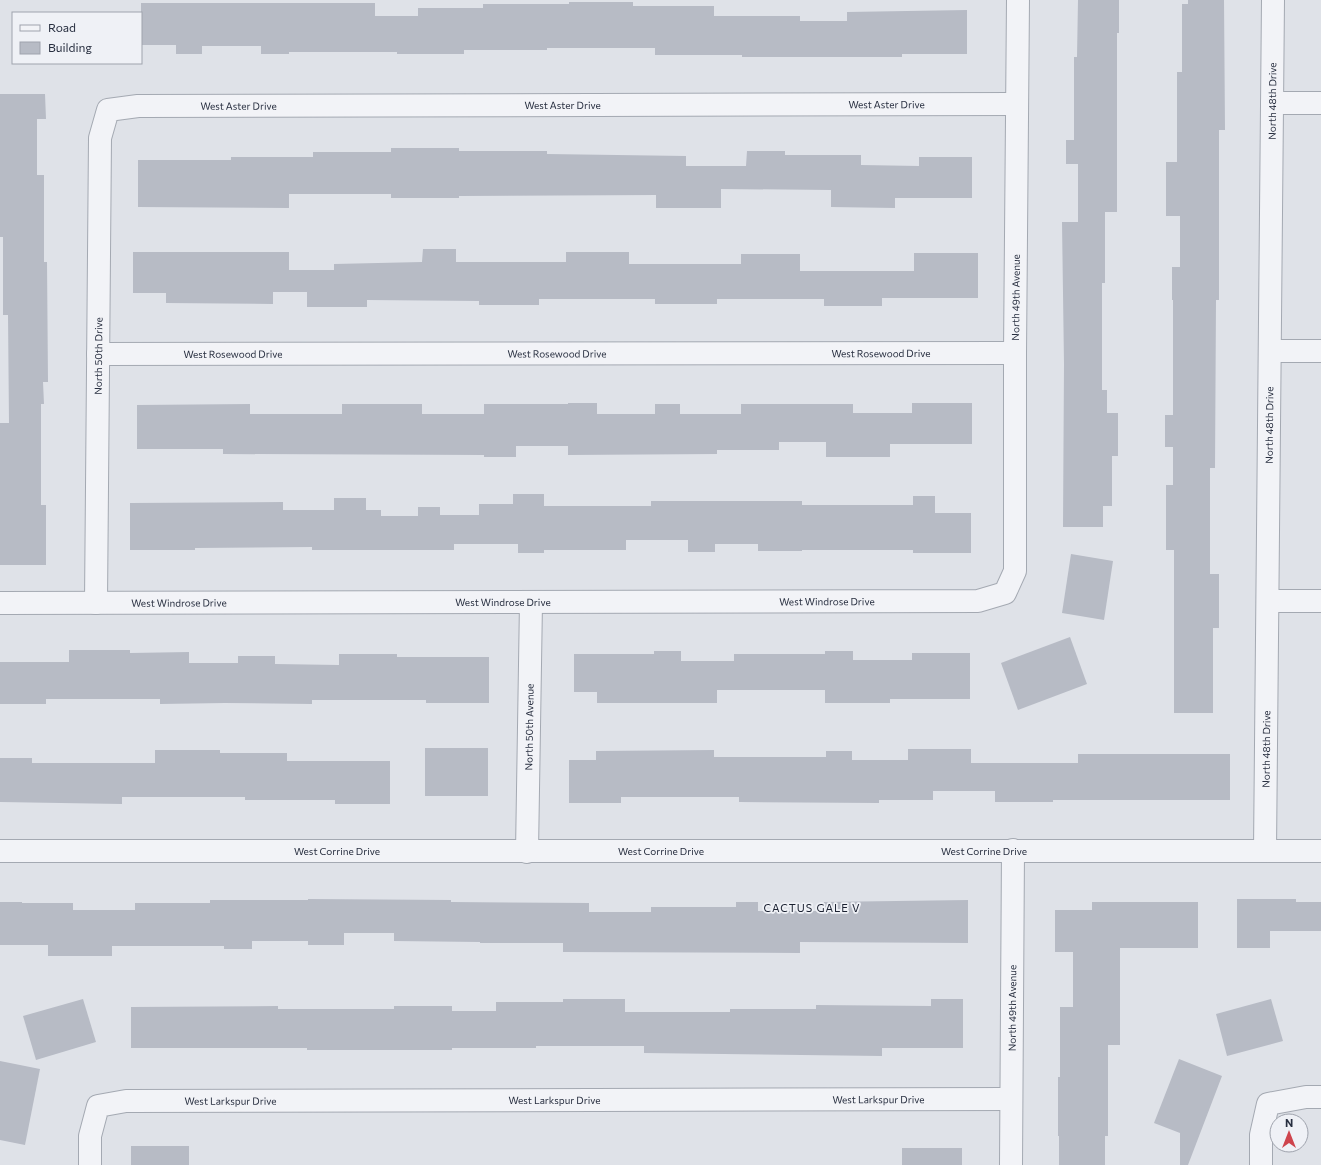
<svg xmlns="http://www.w3.org/2000/svg" width="1321" height="1165" font-family="Commissioner,sans-serif">
  <style>
    .building { fill: #b7bbc5 }
    .lines { fill: none; stroke-linecap: round; stroke-linejoin: round }
    .minor-casing { stroke: #a4a9b2; stroke-width: 24 }
    .minor { stroke: #f2f3f7; stroke-width: 22 }
    .labels { text-anchor: middle; dominant-baseline: central; stroke-width: 3.5; stroke-linejoin: round; paint-order: stroke }
    .street-label { font-size: 10px; fill: #282f40; stroke: #eff1f6 }
    .neighbourhood-label { font-size: 11px; letter-spacing: 1px; fill: #1a2030; stroke: #eff1f6 }
  </style>
  <rect width="100%" height="100%" fill="#dfe2e8"/>
  <!-- building -->
  <g class="building">
    <path d="M 1078,0 L 1119,0 L 1119,33 L 1117,33 L 1117,212 L 1105,212 L 1105,283 L 1102,283 L 1102,390 L 1107,390 L 1107,413 L 1118,413 L 1118,456 L 1112,456 L 1112,506 L 1103,506 L 1103,527 L 1063,527 L 1064,364 L 1062,222 L 1078,222 L 1078,164 L 1066,164 L 1066,140 L 1074,140 L 1074,57 L 1077,57 Z"/>
    <path d="M 1188,0 L 1224,0 L 1225,130 L 1219,130 L 1219,300 L 1216,300 L 1215,468 L 1210,468 L 1210,574 L 1219,574 L 1219,628 L 1213,628 L 1213,713 L 1174,713 L 1174,550 L 1166,550 L 1166,485 L 1173,485 L 1173,447 L 1165,447 L 1165,415 L 1173,415 L 1173,300 L 1172,300 L 1172,267 L 1180,267 L 1180,216 L 1166,216 L 1166,162 L 1177,162 L 1177,72 L 1182,72 L 1182,4 L 1188,4 Z"/>
    <path d="M 569,2 L 633,2 L 633,6 L 714,6 L 714,16 L 800,16 L 800,21 L 847,21 L 847,12 L 967,10 L 967,54 L 902,54 L 902,57 L 742,57 L 742,55 L 655,55 L 655,48 L 547,48 L 547,50 L 464,50 L 464,54 L 397,54 L 397,52 L 289,52 L 289,54 L 261,54 L 261,46 L 202,46 L 202,54 L 176,54 L 176,45 L 141,45 L 141,3 L 375,3 L 375,16 L 418,16 L 418,8 L 483,8 L 483,4 L 569,4 Z"/>
    <path d="M 0,94 L 45,94 L 46,119 L 37,119 L 37,175 L 44,175 L 44,262 L 47,262 L 48,382 L 43,382 L 44,404 L 41,404 L 41,505 L 46,505 L 46,565 L 0,565 L 0,423 L 9,423 L 8,315 L 3,315 L 3,237 L 0,237 Z"/>
    <path d="M 391,148 L 459,148 L 459,151 L 547,151 L 547,154 L 686,156 L 686,166 L 746,166 L 747,151 L 785,151 L 785,155 L 861,155 L 861,165 L 919,166 L 919,157 L 972,157 L 972,198 L 895,198 L 895,208 L 831,207 L 831,190 L 721,189 L 721,208 L 656,208 L 656,195 L 459,196 L 459,198 L 391,198 L 391,194 L 289,194 L 289,208 L 138,207 L 138,160 L 231,160 L 231,157 L 313,157 L 313,152 L 391,152 Z"/>
    <path d="M 423,249 L 456,249 L 456,262 L 566,262 L 566,252 L 629,252 L 629,264 L 741,264 L 741,254 L 800,254 L 800,271 L 914,271 L 914,253 L 978,253 L 978,298 L 882,298 L 882,306 L 824,306 L 824,299 L 717,299 L 717,304 L 655,304 L 655,299 L 539,299 L 539,305 L 479,305 L 479,301 L 367,300 L 367,307 L 307,307 L 307,292 L 273,292 L 273,304 L 166,303 L 166,293 L 133,293 L 133,252 L 289,252 L 289,270 L 334,270 L 334,264 L 422,262 Z"/>
    <path d="M 568,403 L 597,403 L 597,414 L 655,414 L 655,404 L 680,404 L 680,414 L 741,414 L 741,404 L 853,404 L 853,413 L 912,413 L 912,403 L 972,403 L 972,444 L 890,444 L 890,457 L 826,457 L 826,442 L 779,442 L 779,450 L 717,450 L 717,454 L 568,455 L 568,446 L 516,446 L 516,457 L 484,457 L 484,455 L 223,454 L 223,449 L 137,449 L 137,405 L 250,404 L 250,414 L 342,414 L 342,404 L 422,404 L 422,414 L 484,414 L 484,404 L 568,404 Z"/>
    <path d="M 513,494 L 544,494 L 544,506 L 651,506 L 651,501 L 802,501 L 802,505 L 913,505 L 913,496 L 935,496 L 935,513 L 971,513 L 971,553 L 913,553 L 913,550 L 802,550 L 802,551 L 758,551 L 758,544 L 715,544 L 715,552 L 688,552 L 688,540 L 626,540 L 626,550 L 544,550 L 544,553 L 518,553 L 518,544 L 454,544 L 454,550 L 312,550 L 312,547 L 195,548 L 195,550 L 130,550 L 130,503 L 283,502 L 283,510 L 334,510 L 334,498 L 366,498 L 366,510 L 381,510 L 381,516 L 418,516 L 418,507 L 440,507 L 440,515 L 479,515 L 479,504 L 513,504 Z"/>
    <path d="M 1071,554 L 1113,561 L 1104,620 L 1062,613 Z"/>
    <path d="M 1070,637 L 1087,684 L 1018,710 L 1001,663 Z"/>
    <path d="M 69,650 L 130,650 L 130,653 L 189,652 L 189,663 L 238,663 L 238,656 L 275,656 L 275,664 L 339,665 L 339,654 L 397,654 L 397,657 L 489,657 L 489,703 L 426,703 L 426,700 L 312,700 L 312,704 L 225,703 L 160,704 L 160,699 L 46,699 L 46,704 L 0,704 L 0,662 L 69,662 Z"/>
    <path d="M 654,651 L 681,651 L 681,661 L 734,661 L 734,654 L 825,654 L 825,651 L 853,651 L 853,660 L 912,660 L 912,653 L 970,653 L 970,699 L 890,699 L 890,703 L 825,703 L 825,690 L 717,690 L 717,703 L 597,703 L 597,692 L 574,692 L 574,654 L 654,654 Z"/>
    <rect x="425" y="748" width="63" height="48"/>
    <path d="M 908,749 L 971,749 L 971,763 L 1078,763 L 1078,754 L 1230,754 L 1230,800 L 1053,800 L 1053,802 L 995,802 L 995,791 L 933,791 L 933,800 L 879,800 L 879,803 L 739,802 L 739,797 L 621,797 L 621,803 L 569,803 L 569,760 L 596,760 L 596,751 L 714,750 L 714,757 L 826,757 L 826,751 L 852,751 L 852,760 L 908,760 Z"/>
    <path d="M 155,750 L 220,750 L 220,753 L 287,753 L 287,761 L 390,761 L 390,804 L 335,804 L 335,800 L 245,800 L 245,797 L 122,797 L 122,804 L 0,802 L 0,758 L 32,758 L 32,763 L 155,763 Z"/>
    <path d="M 308,899 L 451,900 L 451,902 L 589,903 L 589,912 L 651,912 L 651,907 L 736,907 L 736,902 L 758,902 L 758,911 L 824,911 L 824,902 L 968,900 L 968,943 L 800,942 L 800,953 L 563,952 L 563,943 L 480,943 L 480,942 L 394,941 L 394,933 L 344,933 L 344,945 L 308,945 L 308,941 L 252,941 L 252,949 L 224,949 L 224,946 L 112,946 L 112,956 L 48,956 L 48,945 L 0,945 L 0,902 L 22,902 L 22,903 L 73,903 L 73,910 L 135,910 L 135,903 L 210,903 L 210,900 L 308,900 Z"/>
    <path d="M 1237,899 L 1296,899 L 1296,902 L 1321,902 L 1321,931 L 1270,931 L 1270,948 L 1237,948 Z"/>
    <path d="M 1092,902 L 1198,902 L 1198,948 L 1120,948 L 1120,1045 L 1108,1045 L 1108,1136 L 1105,1136 L 1105,1165 L 1059,1165 L 1059,1136 L 1058,1136 L 1058,1077 L 1060,1077 L 1060,1007 L 1073,1007 L 1073,952 L 1055,952 L 1055,910 L 1092,910 Z"/>
    <path d="M 83,999 L 96,1042 L 36,1060 L 23,1016 Z"/>
    <path d="M 563,999 L 625,999 L 625,1012 L 730,1012 L 730,1009 L 816,1009 L 816,1005 L 931,1006 L 931,999 L 963,999 L 963,1048 L 882,1048 L 882,1056 L 644,1053 L 644,1046 L 536,1046 L 536,1048 L 452,1048 L 452,1050 L 307,1050 L 307,1048 L 131,1048 L 131,1007 L 278,1006 L 278,1009 L 394,1009 L 394,1006 L 452,1006 L 452,1011 L 496,1011 L 496,1002 L 563,1002 Z"/>
    <path d="M 1271,999 L 1283,1041 L 1227,1056 L 1216,1014 Z"/>
    <path d="M 1179,1059 L 1222,1076 L 1188,1165 L 1180,1165 L 1180,1133 L 1154,1123 Z"/>
    <path d="M 0,1061 L 40,1069 L 25,1145 L 0,1140 Z"/>
    <rect x="131" y="1146" width="58" height="19"/>
    <rect x="902" y="1148" width="60" height="17"/>
  </g>
  <g class="lines">
    <defs>
      <g id="minor">
        <path d="M 1272,103 L 1321,103"/>
        <path d="M 1270,351 L 1321,351"/>
        <path id="s1" d="M 98,354 L 1015,353"/>
        <path d="M 1268,601 L 1321,601"/>
        <path id="s2" d="M 0,603 L 978,601 L 1005,593 L 1015,571 L 1015,353 L 1018,0"/>
        <path id="s3" d="M 96,603 L 100,138 L 108,110 L 138,106 L 1017,104"/>
        <path id="s4" d="M 0,851 L 1321,851"/>
        <path id="s5" d="M 1265,851 L 1273,0"/>
        <path id="s6" d="M 527,852 L 531,602"/>
        <path id="s7" d="M 90,1165 L 90,1136 L 98,1106 L 126,1101 L 1011,1099"/>
        <path id="s8" d="M 1011,1165 L 1013,850"/>
        <path d="M 1261,1165 L 1261,1135 L 1268,1104 L 1306,1097 L 1321,1097"/>
      </g>
    </defs>
    <!-- minor casing -->
    <use href="#minor" class="minor-casing"/>
    <!-- minor -->
    <use href="#minor" class="minor"/>
  </g>
  <g class="labels">
    <!-- street labels -->
    <g class="street-label">
      <text stroke="none"><textPath href="#s5" startOffset="750">North 48th Drive</textPath></text>
      <text stroke="none"><textPath href="#s3" startOffset="1273">West Aster Drive</textPath></text>
      <text stroke="none"><textPath href="#s3" startOffset="625">West Aster Drive</textPath></text>
      <text stroke="none"><textPath href="#s3" startOffset="949">West Aster Drive</textPath></text>
      <text stroke="none"><textPath href="#s2" startOffset="1304">North 49th Avenue</textPath></text>
      <text stroke="none"><textPath href="#s1" startOffset="783">West Rosewood Drive</textPath></text>
      <text stroke="none"><textPath href="#s1" startOffset="135">West Rosewood Drive</textPath></text>
      <text stroke="none"><textPath href="#s1" startOffset="459">West Rosewood Drive</textPath></text>
      <text stroke="none"><textPath href="#s3" startOffset="247">North 50th Drive</textPath></text>
      <text stroke="none"><textPath href="#s5" startOffset="426">North 48th Drive</textPath></text>
      <text stroke="none"><textPath href="#s2" startOffset="827">West Windrose Drive</textPath></text>
      <text stroke="none"><textPath href="#s2" startOffset="503">West Windrose Drive</textPath></text>
      <text stroke="none"><textPath href="#s2" startOffset="179">West Windrose Drive</textPath></text>
      <text stroke="none"><textPath href="#s6" startOffset="125">North 50th Avenue</textPath></text>
      <text stroke="none"><textPath href="#s5" startOffset="102">North 48th Drive</textPath></text>
      <text stroke="none"><textPath href="#s4" startOffset="984">West Corrine Drive</textPath></text>
      <text stroke="none"><textPath href="#s4" startOffset="661">West Corrine Drive</textPath></text>
      <text stroke="none"><textPath href="#s4" startOffset="337">West Corrine Drive</textPath></text>
      <text stroke="none"><textPath href="#s8" startOffset="157">North 49th Avenue</textPath></text>
      <text stroke="none"><textPath href="#s7" startOffset="841">West Larkspur Drive</textPath></text>
      <text stroke="none"><textPath href="#s7" startOffset="517">West Larkspur Drive</textPath></text>
      <text stroke="none"><textPath href="#s7" startOffset="193">West Larkspur Drive</textPath></text>
    </g>
    <!-- neighbourhood labels -->
    <g class="neighbourhood-label">
      <text x="812" y="907">CACTUS GALE V</text>
    </g>
  </g>
  <!-- legend -->
  <rect x="12" y="12" width="130" height="52" fill="#eff1f6" stroke="#9fa3ad"/>
  <rect x="20" y="25" width="20" height="6" fill="#f2f3f7" stroke="#9fa3ad"/>
  <text x="48" y="32" font-size="12" fill="#282f40">Road</text>
  <rect x="20" y="42" width="20" height="12" fill="#b7bbc5" stroke="#9fa3ad"/>
  <text x="48" y="52" font-size="12" fill="#282f40">Building</text>
  <!-- north arrow -->
  <g transform="translate(1289 1133)"><circle r="19" fill="#eff1f6" stroke="#9fa3ad"/>
  <path d="M0-3L7 15L0 10L-7 15Z" fill="#ce444d"/>
  <text y="-6" font-size="11" font-weight="bold" text-anchor="middle" fill="#282f40">N</text>
  </g>
</svg>
